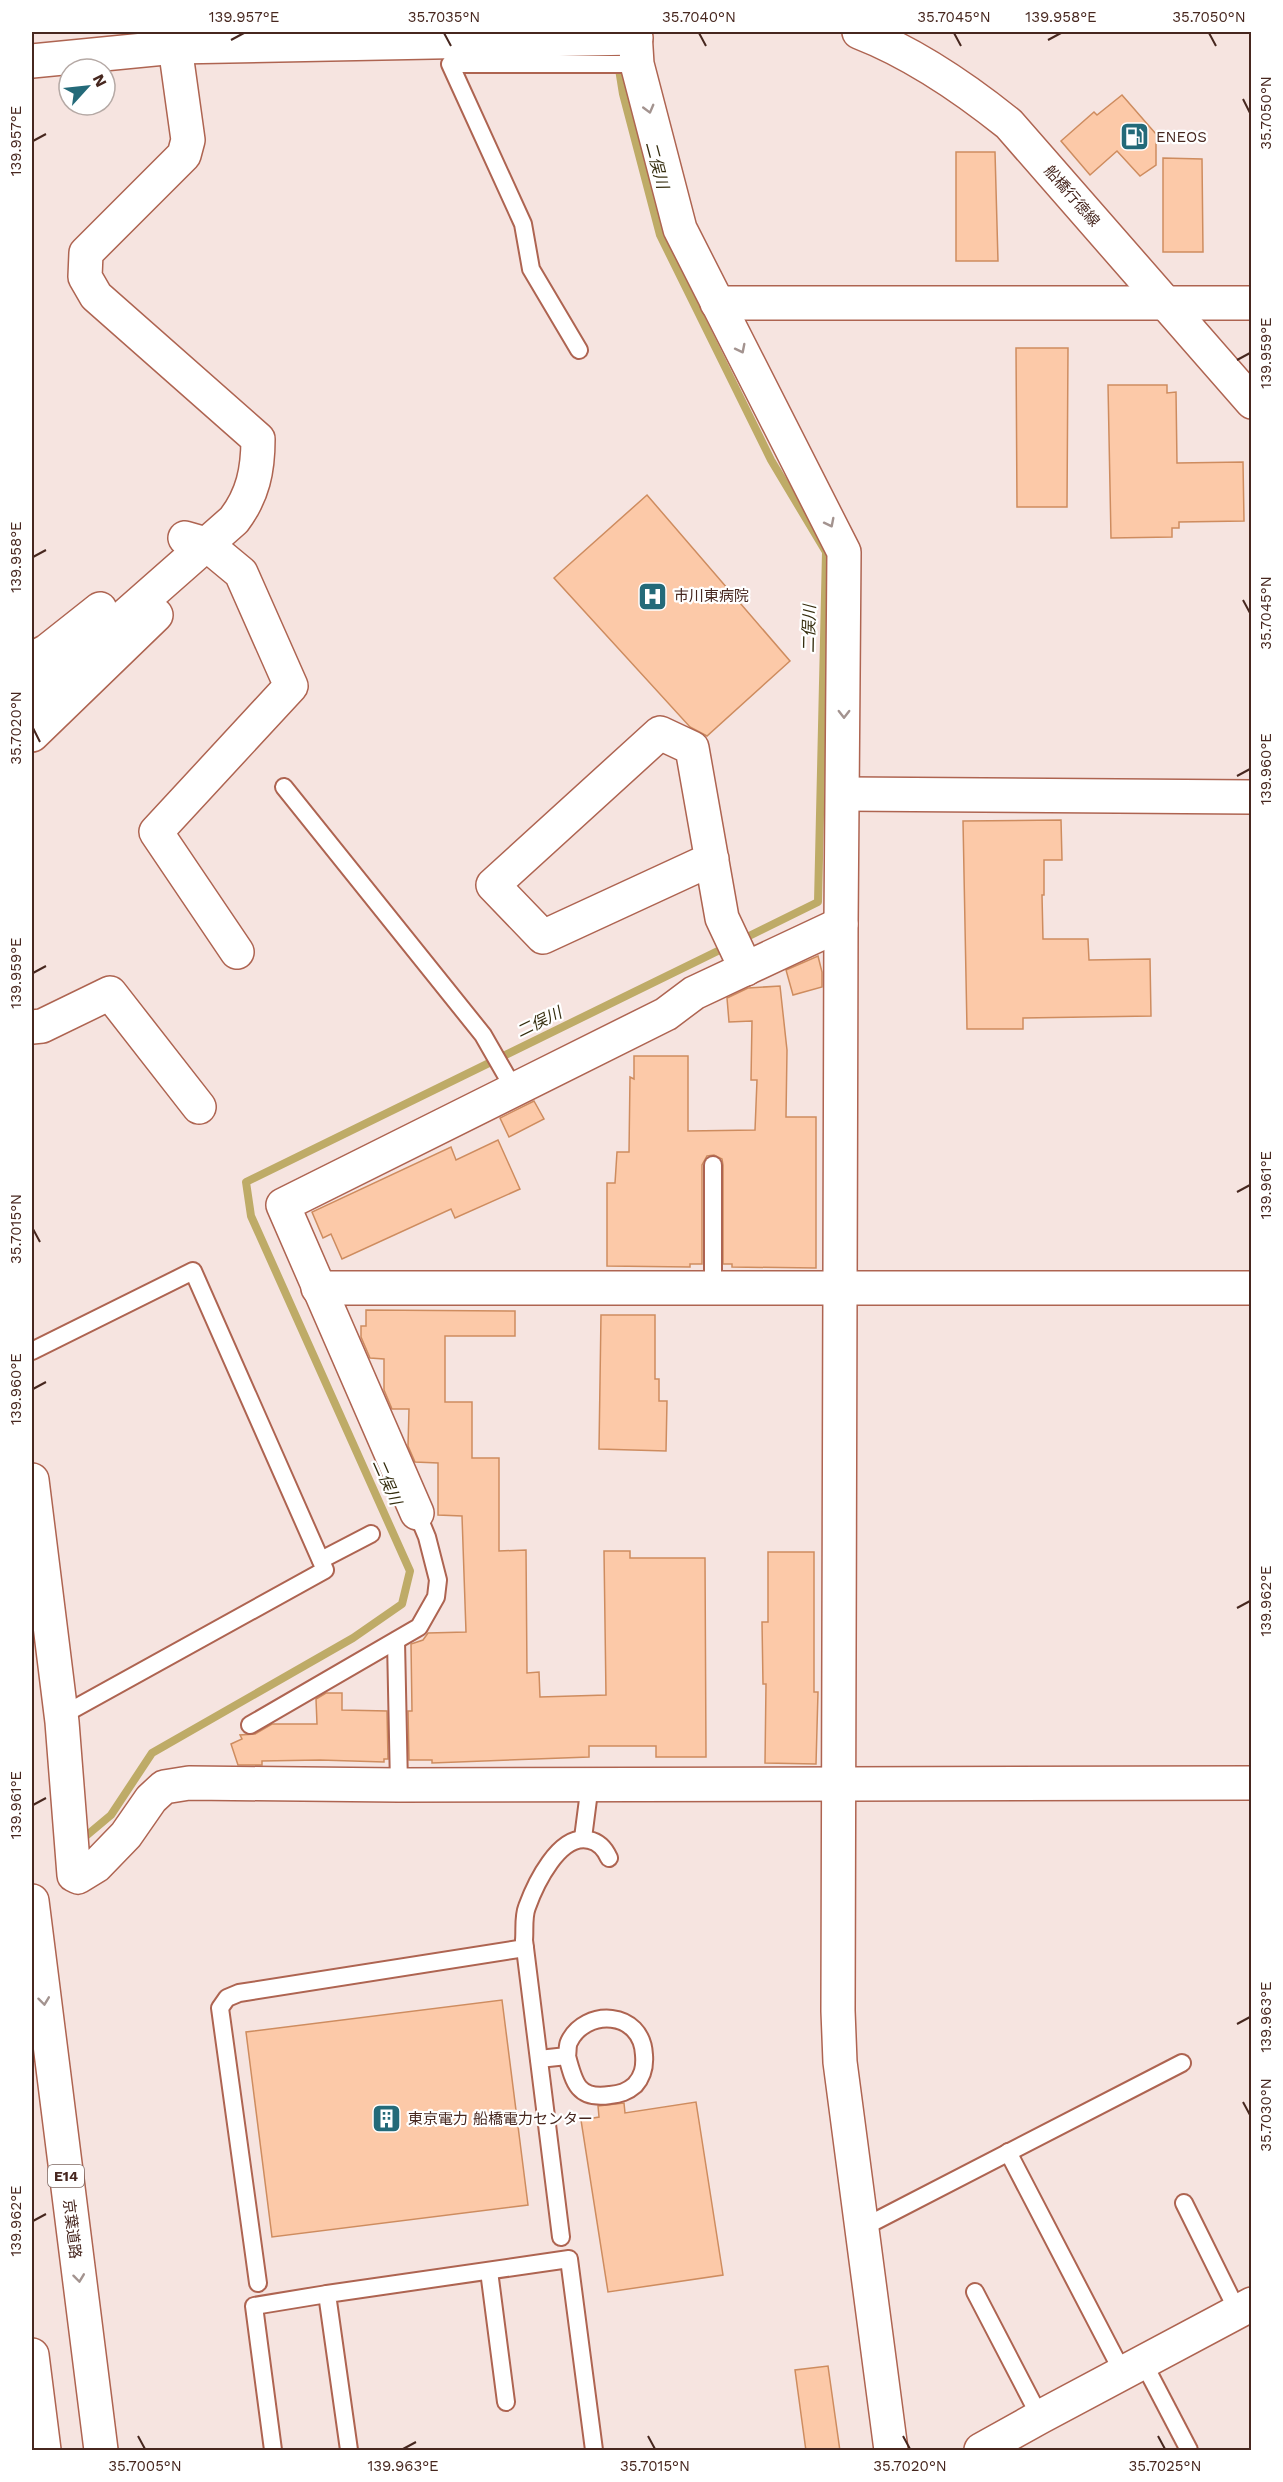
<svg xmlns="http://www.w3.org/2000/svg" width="1283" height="2482" font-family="'Work Sans','Noto Sans JP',sans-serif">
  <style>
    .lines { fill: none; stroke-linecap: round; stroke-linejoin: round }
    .stream { stroke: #beab67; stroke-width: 8 }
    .building { fill: #fcc9a8; stroke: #ce8c5f; stroke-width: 1.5 }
    .service-casing { stroke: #ae6451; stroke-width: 20 }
    .minor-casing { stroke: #ae6451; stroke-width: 36 }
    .secondary-casing { stroke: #ae6451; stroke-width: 36 }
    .motorway-casing { stroke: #ae6451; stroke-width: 36 }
    .service { stroke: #fff; stroke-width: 16 }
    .minor { stroke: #fff; stroke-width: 33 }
    .secondary { stroke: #fff; stroke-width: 33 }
    .motorway { stroke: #fff; stroke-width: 33 }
    .oneway { stroke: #a3938f }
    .ticks { fill: none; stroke: #47271f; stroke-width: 2 }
    .labels { text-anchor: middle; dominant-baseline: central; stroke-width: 4.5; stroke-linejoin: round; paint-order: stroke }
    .shield { fill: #fff; stroke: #7e6862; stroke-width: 1.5 }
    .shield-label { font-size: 14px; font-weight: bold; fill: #47271f }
    .poi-label { font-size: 15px; fill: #47271f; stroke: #fff; text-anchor: start }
    .street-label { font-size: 15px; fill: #47271f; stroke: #fff }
    .water-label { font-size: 16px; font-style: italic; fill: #352d0e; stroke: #fff }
    .neatline { fill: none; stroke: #47271f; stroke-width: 2 }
    .ticks-label { font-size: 15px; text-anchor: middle; fill: #47271f }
  </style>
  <rect width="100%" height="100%" fill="#f6e4e0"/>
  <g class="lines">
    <!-- stream -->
    <g class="stream">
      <path d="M 615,44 L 623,94 L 660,235 L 771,460 L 826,552 L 818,902 L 739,941"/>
      <path d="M 80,1841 L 111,1815 L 152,1753 L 353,1638 L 402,1604 L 410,1571 L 251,1216 L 246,1182 L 728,946"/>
    </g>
  </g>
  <!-- building -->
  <g class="building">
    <path d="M 1122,95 L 1156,134 L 1156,165 L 1140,176 L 1117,151 L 1090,175 L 1061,141 L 1094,112 L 1097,115 Z"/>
    <path d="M 956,152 L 995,152 L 998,261 L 956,261 Z"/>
    <path d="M 1163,158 L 1202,159 L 1203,252 L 1163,252 Z"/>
    <path d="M 1016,348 L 1068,348 L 1067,507 L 1017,507 Z"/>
    <path d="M 1108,385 L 1167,385 L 1167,393 L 1176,392 L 1177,463 L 1243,462 L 1244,521 L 1179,522 L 1179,528 L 1172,528 L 1172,537 L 1111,538 Z"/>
    <path d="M 647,495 L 790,661 L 707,736 L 690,727 L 554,578 Z"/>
    <path d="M 1061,820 L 1062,860 L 1044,860 L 1044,895 L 1042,895 L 1043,939 L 1088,939 L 1089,960 L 1150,959 L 1151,1016 L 1023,1018 L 1023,1029 L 967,1029 L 963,821 Z"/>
    <path d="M 818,956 L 822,972 L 822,987 L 793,995 L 786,970 Z"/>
    <path d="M 780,986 L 787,1050 L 786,1117 L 816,1117 L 816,1268 L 732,1267 L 732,1264 L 723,1264 L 723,1165 L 722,1159 L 714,1155 L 707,1156 L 702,1165 L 702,1264 L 690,1264 L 690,1267 L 607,1266 L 607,1183 L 615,1183 L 617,1152 L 629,1152 L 630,1077 L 634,1079 L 634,1056 L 688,1056 L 688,1131 L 755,1130 L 757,1080 L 751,1080 L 752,1021 L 729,1022 L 727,998 L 748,988 Z"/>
    <path d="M 534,1101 L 544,1119 L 509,1137 L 500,1118 Z"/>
    <path d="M 498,1140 L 520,1189 L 455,1218 L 451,1209 L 342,1259 L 331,1234 L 323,1238 L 312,1212 L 451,1147 L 456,1160 Z"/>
    <path d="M 366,1310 L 515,1311 L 515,1336 L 445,1336 L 445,1402 L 472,1402 L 472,1458 L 499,1458 L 499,1551 L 526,1550 L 527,1673 L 539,1672 L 540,1697 L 606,1695 L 604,1551 L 630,1551 L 630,1558 L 705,1558 L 706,1757 L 656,1757 L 656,1746 L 589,1746 L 589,1757 L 432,1763 L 432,1760 L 409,1760 L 408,1711 L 412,1711 L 411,1644 L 423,1640 L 428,1633 L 466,1632 L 462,1516 L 438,1515 L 438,1463 L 415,1462 L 408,1446 L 409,1409 L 392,1409 L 384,1390 L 384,1359 L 370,1358 L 361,1337 L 361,1326 L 366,1326 Z"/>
    <path d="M 601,1315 L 655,1315 L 655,1379 L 659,1379 L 659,1401 L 667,1401 L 666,1451 L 599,1449 Z"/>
    <path d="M 768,1552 L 814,1552 L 814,1692 L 818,1692 L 816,1764 L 765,1763 L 766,1684 L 763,1684 L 762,1622 L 768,1622 Z"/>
    <path d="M 326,1693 L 342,1693 L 342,1710 L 387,1711 L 388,1759 L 384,1759 L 384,1762 L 320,1760 L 262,1761 L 262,1765 L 238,1765 L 231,1744 L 242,1739 L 240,1735 L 255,1734 L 272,1724 L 317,1724 L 316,1699 Z"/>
    <path d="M 502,2000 L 528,2205 L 272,2237 L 246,2032 Z"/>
    <path d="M 696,2102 L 723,2275 L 608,2292 L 581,2120 L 599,2117 L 598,2106 L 624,2103 L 625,2113 Z"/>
    <path d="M 828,2366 L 840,2451 L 806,2451 L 795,2370 Z"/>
  </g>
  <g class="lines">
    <defs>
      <g id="service">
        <path d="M 579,350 L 531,269 L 523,224 L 450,64 L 637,64"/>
        <path d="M 284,787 L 483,1035 L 514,1089"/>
        <path d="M 713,1165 L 713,1288"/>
        <path d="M 32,1351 L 193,1271 L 325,1570 L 61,1716"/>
        <path d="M 321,1560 L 371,1534"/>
        <path d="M 396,1641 L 399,1785"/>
        <path d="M 250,1725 L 419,1627 L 436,1597 L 438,1580 L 427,1537 L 417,1513"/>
        <path d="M 583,1838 L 590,1784"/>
        <path d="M 539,2059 L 567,2056 C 568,2052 567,2046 569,2042 C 585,2008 642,2010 644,2055 C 645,2067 643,2076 635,2085 C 627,2092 620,2094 610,2095 C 578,2100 574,2083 567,2056"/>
        <path d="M 1008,2152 L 1123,2373"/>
        <path d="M 1184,2203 L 1238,2312"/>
        <path d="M 862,2228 L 1182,2063"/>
        <path d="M 561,2237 L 524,1940 C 525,1930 523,1917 527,1907 C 535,1885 559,1833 589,1840 C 599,1842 605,1849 609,1858"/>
        <path d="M 489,2271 L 506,2402"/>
        <path d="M 258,2283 L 220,2008 L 227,1998 L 239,1993 L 525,1948"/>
        <path d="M 975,2292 L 1040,2417"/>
        <path d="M 1143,2362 L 1189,2450"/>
        <path d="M 273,2450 L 254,2306 L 327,2294"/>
        <path d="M 349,2450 L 327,2294 L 569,2259 L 594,2450"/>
      </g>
      <g id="minor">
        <path d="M 635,32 L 637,64 L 680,229 L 844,552 L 841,924 L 838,2011 L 840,2062 L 891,2450"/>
        <path d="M 32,61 L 175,47 L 636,38"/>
        <path d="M 717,303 L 1252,303"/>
        <path d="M 185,538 L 206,544 L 241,573 L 291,686 L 156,832 L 237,952"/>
        <path d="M 32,659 L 47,651 L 100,609"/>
        <path d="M 32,698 L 234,520 C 253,495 258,470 258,439 L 96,296 L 85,277 L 86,253 L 184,155 L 188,140 L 173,32"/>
        <path d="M 32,735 L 156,615"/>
        <path d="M 844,794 L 1252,797"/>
        <path d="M 712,859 L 543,937 L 493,885 L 660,733 L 692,748 L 722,918 L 746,969"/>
        <path d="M 32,1027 L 42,1026 L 110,993 L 199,1107"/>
        <path d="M 318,1288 L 1252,1288"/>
        <path d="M 32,1480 L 62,1722 L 74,1875 L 78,1877 L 96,1866 L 126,1835 L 151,1799 L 164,1787 L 189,1783 L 399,1785 L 1252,1783"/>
        <path d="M 417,1513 L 283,1205 L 666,1014 L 694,993 L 841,924"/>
        <path d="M 981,2450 L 1040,2417 L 1252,2304"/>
      </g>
      <path id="secondary" d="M 859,32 C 913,53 963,87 1009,124 L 1252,402"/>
      <g id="motorway">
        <path d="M 32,1901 L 101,2450"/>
        <path d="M 32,2355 L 44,2450"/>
      </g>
    </defs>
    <!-- service casing -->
    <use href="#service" class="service-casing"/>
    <!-- minor casing -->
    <use href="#minor" class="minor-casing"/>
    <!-- secondary casing -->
    <use href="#secondary" class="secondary-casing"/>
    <!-- motorway casing -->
    <use href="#motorway" class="motorway-casing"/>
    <!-- service -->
    <use href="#service" class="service"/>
    <!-- minor -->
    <use href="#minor" class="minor"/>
    <!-- secondary -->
    <use href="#secondary" class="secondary"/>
    <!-- motorway -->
    <use href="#motorway" class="motorway"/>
  </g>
  <!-- one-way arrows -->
  <defs><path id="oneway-chevron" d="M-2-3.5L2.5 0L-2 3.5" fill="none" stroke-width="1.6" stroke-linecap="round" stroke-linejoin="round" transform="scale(1.5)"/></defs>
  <g class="oneway">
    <use href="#oneway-chevron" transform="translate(649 109) rotate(75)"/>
    <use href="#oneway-chevron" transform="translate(741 349) rotate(63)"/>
    <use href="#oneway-chevron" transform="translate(830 523) rotate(63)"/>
    <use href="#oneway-chevron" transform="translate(844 714) rotate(90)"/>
    <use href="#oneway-chevron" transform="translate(44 2001) rotate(83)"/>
    <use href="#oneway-chevron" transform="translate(79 2278) rotate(83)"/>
  </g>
  <!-- ticks -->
  <path class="ticks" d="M 444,33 L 451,46M 699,33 L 706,46M 954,33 L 961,46M 1209,33 L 1216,46M 231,40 L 244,33M 1048,40 L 1061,33M 1243,99 L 1250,113M 33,141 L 46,134M 1237,360 L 1250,353M 33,557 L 46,550M 1243,600 L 1250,613M 33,728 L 40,742M 1237,776 L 1250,769M 33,973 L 46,966M 1237,1192 L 1250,1185M 33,1229 L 40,1242M 33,1389 L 46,1382M 1237,1608 L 1250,1601M 33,1805 L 46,1798M 1237,2024 L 1250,2017M 1243,2102 L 1250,2115M 33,2221 L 46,2214M 138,2436 L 145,2449M 648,2436 L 655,2449M 903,2436 L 910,2449M 1158,2436 L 1165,2449M 403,2449 L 416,2442"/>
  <!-- icons -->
  <defs>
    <symbol id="fuel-square" viewBox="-11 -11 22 22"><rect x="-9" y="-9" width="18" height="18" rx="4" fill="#246a79" stroke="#fff"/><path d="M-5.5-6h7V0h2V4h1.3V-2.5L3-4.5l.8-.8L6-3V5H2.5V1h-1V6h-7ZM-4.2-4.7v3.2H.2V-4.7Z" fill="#fff"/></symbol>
    <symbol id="hospital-square" viewBox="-11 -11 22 22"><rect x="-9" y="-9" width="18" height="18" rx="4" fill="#246a79" stroke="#fff"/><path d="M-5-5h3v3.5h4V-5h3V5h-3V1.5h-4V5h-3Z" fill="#fff"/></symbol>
    <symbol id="building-square" viewBox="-11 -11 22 22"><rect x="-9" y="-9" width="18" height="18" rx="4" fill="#246a79" stroke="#fff"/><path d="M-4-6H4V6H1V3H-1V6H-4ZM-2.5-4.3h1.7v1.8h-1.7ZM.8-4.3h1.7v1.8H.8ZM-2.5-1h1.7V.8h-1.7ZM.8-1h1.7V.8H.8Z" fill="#fff"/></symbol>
  </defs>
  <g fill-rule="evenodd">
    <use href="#fuel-square" x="1118" y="120" width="33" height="33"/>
    <use href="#hospital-square" x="636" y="580" width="33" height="33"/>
    <use href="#building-square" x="370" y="2102" width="33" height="33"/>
  </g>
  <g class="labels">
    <!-- shield labels -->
    <rect class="shield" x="48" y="2165" width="36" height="22" rx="4.5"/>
    <g class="shield-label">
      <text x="66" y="2176">E14</text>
    </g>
    <!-- poi labels -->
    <g class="poi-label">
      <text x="1156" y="137">ENEOS</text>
      <text x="674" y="596">市川東病院</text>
      <text x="408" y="2119">東京電力 船橋電力センター</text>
    </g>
    <!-- street labels -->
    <g class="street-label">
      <text transform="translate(1072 196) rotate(49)">船橋行徳線</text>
      <text transform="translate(72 2229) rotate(83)">京葉道路</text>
    </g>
    <!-- water labels -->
    <g class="water-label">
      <text transform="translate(657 165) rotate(75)">二俣川</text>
      <text transform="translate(809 629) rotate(-89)">二俣川</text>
      <text transform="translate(539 1022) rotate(-26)">二俣川</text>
      <text transform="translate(387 1482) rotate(66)">二俣川</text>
    </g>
  </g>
  <!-- border -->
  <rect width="1283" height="2482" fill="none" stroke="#ffffff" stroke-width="66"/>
  <!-- north arrow -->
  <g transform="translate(87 87) rotate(63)"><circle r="28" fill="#ffffff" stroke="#b5a9a5" stroke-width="1.5"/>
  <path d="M0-4.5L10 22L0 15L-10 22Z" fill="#246a79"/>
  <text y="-9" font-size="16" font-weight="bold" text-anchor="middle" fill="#47271f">N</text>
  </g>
  <rect x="33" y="33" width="1217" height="2416" class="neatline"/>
  <g class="ticks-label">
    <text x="244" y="22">139.957°E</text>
    <text x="444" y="22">35.7035°N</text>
    <text x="699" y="22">35.7040°N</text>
    <text x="954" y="22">35.7045°N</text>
    <text x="1061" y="22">139.958°E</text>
    <text x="1209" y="22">35.7050°N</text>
    <text transform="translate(1266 113) rotate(-90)" y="5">35.7050°N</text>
    <text transform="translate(16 141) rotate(-90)" y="5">139.957°E</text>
    <text transform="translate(1266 353) rotate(-90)" y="5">139.959°E</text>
    <text transform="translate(16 557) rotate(-90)" y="5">139.958°E</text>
    <text transform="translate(1266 613) rotate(-90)" y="5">35.7045°N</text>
    <text transform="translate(16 728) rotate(-90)" y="5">35.7020°N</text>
    <text transform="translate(1266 769) rotate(-90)" y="5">139.960°E</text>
    <text transform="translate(16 973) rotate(-90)" y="5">139.959°E</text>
    <text transform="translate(1266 1185) rotate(-90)" y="5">139.961°E</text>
    <text transform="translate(16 1229) rotate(-90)" y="5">35.7015°N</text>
    <text transform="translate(16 1389) rotate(-90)" y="5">139.960°E</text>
    <text transform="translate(1266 1601) rotate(-90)" y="5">139.962°E</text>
    <text transform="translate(16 1805) rotate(-90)" y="5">139.961°E</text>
    <text transform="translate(1266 2017) rotate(-90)" y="5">139.963°E</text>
    <text transform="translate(1266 2115) rotate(-90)" y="5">35.7030°N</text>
    <text transform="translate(16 2221) rotate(-90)" y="5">139.962°E</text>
    <text x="145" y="2471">35.7005°N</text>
    <text x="403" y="2471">139.963°E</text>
    <text x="655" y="2471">35.7015°N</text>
    <text x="910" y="2471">35.7020°N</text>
    <text x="1165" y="2471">35.7025°N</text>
  </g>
</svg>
